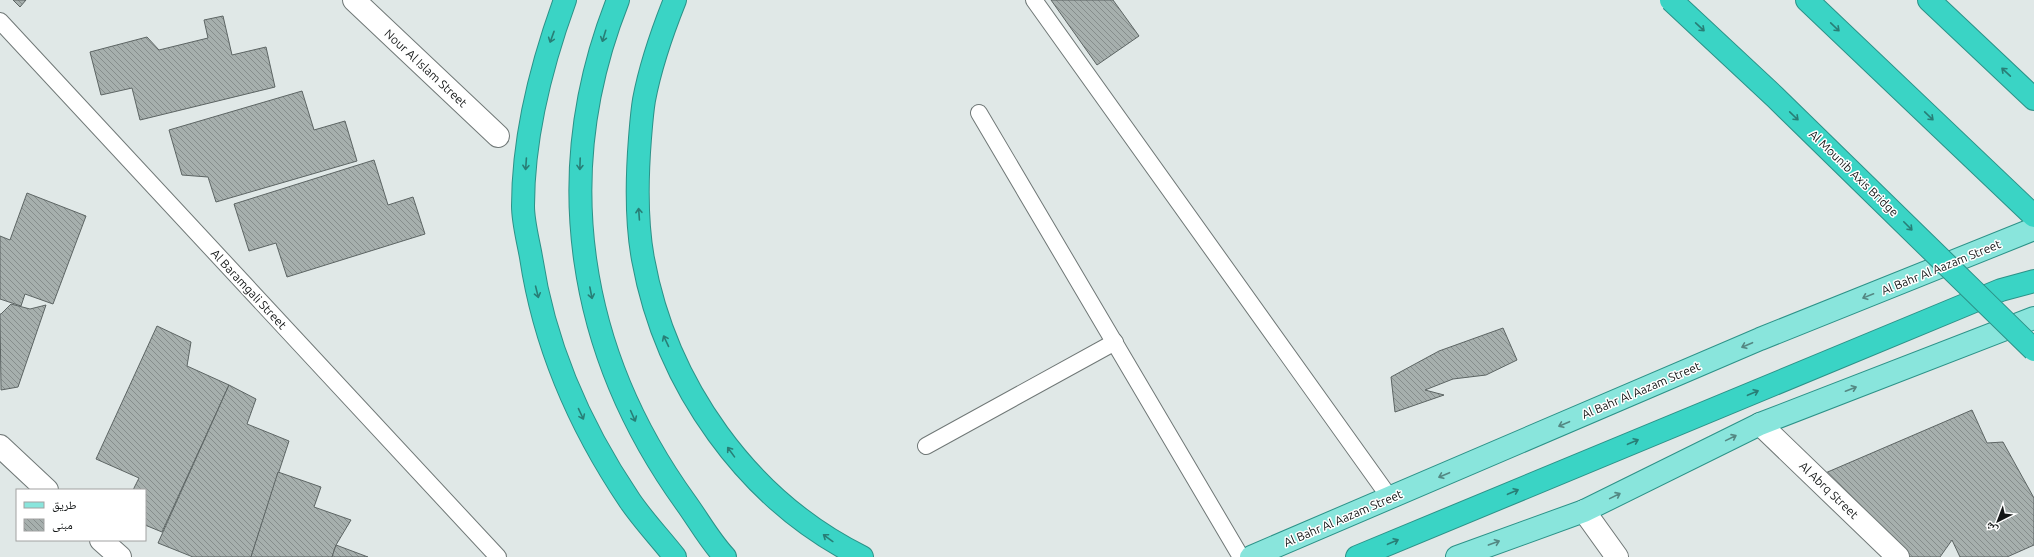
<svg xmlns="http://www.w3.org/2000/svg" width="2034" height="557" font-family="Ubuntu,'Noto Naskh Arabic',sans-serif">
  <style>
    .building { fill: url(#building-back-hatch); stroke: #5d6564 }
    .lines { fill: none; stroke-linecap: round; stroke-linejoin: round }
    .lane-casing { stroke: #707877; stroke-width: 18 }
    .street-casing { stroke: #707877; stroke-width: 24 }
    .primary-casing { stroke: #2c9288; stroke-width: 24 }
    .highway-casing { stroke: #2c9288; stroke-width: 24 }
    .lane { stroke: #fff; stroke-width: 16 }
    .street { stroke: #fff; stroke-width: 22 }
    .primary { stroke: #89e5dc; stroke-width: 22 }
    .highway { stroke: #3ad4c5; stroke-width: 22 }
    .highway-bridge-casing { stroke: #2c9288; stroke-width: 24; stroke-linecap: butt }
    .highway-bridge { stroke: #3ad4c5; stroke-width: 22 }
    .oneway { stroke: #287e76 }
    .oneway2 { stroke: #548883 }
    .labels { text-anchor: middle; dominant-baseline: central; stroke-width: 3; stroke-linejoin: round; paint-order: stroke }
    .street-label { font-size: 12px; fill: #131616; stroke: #fff }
  </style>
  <defs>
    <pattern id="building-back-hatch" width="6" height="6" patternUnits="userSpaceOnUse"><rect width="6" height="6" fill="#a6afad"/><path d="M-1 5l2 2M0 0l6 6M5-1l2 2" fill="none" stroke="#868d8c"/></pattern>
  </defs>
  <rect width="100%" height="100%" fill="#e0e8e7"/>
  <!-- building -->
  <g class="building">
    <path d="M 13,0 L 26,0 L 20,7 Z"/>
    <path d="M 1051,0 L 1113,0 L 1139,36 L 1097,65 Z"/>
    <path d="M 223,16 L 232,55 L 266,47 L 275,87 L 140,120 L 132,88 L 101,95 L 90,52 L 147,37 L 159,50 L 208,38 L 204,20 Z"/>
    <path d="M 302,91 L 314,130 L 345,121 L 357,161 L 216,202 L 208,177 L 182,175 L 169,130 Z"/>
    <path d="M 374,160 L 388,205 L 413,197 L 425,234 L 287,277 L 276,243 L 249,251 L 234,204 Z"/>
    <path d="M 27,193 L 86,216 L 53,304 L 25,294 L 21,306 L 0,299 L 0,236 L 10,240 Z"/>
    <path d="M 11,304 L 30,309 L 46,305 L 18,387 L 1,390 L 0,314 L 1,314 Z"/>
    <path d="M 157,326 L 191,342 L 187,366 L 229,385 L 162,532 L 145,525 L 145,490 L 133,490 L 139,478 L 96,459 Z"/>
    <path d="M 1503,328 L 1517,360 L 1486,375 L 1453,379 L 1425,390 L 1444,395 L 1395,412 L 1391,377 L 1439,351 Z"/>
    <path d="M 229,385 L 256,399 L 247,424 L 289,441 L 251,557 L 193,557 L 158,543 Z"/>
    <path d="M 1972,410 L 1987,443 L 2003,442 L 2034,498 L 2034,545 L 2007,557 L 1960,557 L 1952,540 L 1940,557 L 1905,557 L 1816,477 Z"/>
    <path d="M 278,472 L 321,487 L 314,507 L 351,520 L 336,545 L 332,557 L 251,557 Z"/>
    <path d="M 336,545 L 368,557 L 332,557 Z"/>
  </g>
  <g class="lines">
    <defs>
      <g id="lane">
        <path d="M 1034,0 L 1390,498"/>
        <path d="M 0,21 L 498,557"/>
        <path d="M 979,113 L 1241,557"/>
        <path d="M 926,446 L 1115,342"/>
      </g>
      <g id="street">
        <path d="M 354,0 L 498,136"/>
        <path d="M 1760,424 L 1898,557"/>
        <path d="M 0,446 L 47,490"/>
        <path d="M 1584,511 L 1617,557"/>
        <path d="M 101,540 L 120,557"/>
      </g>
      <g id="primary">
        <path d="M 1251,557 L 1760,339 L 2034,229"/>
        <path d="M 1457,557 L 1584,511 L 1760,424 L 2034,318"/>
      </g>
      <g id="highway">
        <path d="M 565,0 C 541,66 523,135 523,206 C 523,222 528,240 531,257 C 544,344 580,427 630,501 C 643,520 660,538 675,557"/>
        <path d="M 618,0 C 549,174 577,352 686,503 C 699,521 710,541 725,557"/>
        <path d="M 675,0 C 663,30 650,68 644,100 C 642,112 641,126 640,138 C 637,176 636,221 643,259 C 666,385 747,500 862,557"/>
        <path d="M 1807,0 L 2034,216"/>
        <path d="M 1929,0 L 2034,99"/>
        <path d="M 1357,557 L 2001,290 L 2034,281"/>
      </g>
    </defs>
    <!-- lane casing -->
    <use href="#lane" class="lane-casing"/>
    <!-- street casing -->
    <use href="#street" class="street-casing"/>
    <!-- primary casing -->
    <use href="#primary" class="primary-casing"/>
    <!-- highway casing -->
    <use href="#highway" class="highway-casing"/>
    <!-- lane -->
    <use href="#lane" class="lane"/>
    <!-- street -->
    <use href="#street" class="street"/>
    <!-- primary -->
    <use href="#primary" class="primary"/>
    <!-- highway -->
    <use href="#highway" class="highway"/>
    <defs>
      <path id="highway-bridge" d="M 1671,0 L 1775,97 L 2034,350"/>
    </defs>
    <!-- highway-bridge casing -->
    <use href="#highway-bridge" class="highway-bridge-casing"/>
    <!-- highway-bridge -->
    <use href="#highway-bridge" class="highway-bridge"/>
  </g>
  <!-- one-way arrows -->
  <defs><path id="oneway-shaft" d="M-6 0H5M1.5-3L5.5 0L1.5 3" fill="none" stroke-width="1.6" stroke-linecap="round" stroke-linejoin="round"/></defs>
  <g class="oneway">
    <use href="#oneway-shaft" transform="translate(1700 27) rotate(43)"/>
    <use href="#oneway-shaft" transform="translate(1835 27) rotate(44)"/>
    <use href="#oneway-shaft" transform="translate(604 36) rotate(107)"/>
    <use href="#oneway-shaft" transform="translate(552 37) rotate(110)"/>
    <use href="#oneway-shaft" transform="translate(2006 72) rotate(-137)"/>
    <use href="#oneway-shaft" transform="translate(1794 116) rotate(44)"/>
    <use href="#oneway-shaft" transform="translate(1929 116) rotate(44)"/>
    <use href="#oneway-shaft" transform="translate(526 164) rotate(94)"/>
    <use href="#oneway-shaft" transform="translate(580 164) rotate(92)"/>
    <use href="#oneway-shaft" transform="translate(639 214) rotate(-94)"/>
    <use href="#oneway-shaft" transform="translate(1908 226) rotate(45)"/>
    <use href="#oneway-shaft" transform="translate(537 292) rotate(76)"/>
    <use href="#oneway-shaft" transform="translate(591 293) rotate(79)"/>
    <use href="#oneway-shaft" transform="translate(666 341) rotate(-115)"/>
    <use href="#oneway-shaft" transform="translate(1753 393) rotate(-23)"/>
    <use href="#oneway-shaft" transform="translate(581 414) rotate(65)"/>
    <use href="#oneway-shaft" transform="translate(633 416) rotate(66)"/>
    <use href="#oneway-shaft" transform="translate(1633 442) rotate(-23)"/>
    <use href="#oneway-shaft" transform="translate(731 452) rotate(-126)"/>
    <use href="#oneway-shaft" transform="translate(1513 492) rotate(-23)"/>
    <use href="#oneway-shaft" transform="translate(828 538) rotate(-144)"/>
    <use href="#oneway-shaft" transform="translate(1393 542) rotate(-23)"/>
  </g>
  <g class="oneway2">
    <use href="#oneway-shaft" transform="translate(1868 296) rotate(158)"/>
    <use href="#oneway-shaft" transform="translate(1747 345) rotate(157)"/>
    <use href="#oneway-shaft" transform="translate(1851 389) rotate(-21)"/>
    <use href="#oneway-shaft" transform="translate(1564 424) rotate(157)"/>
    <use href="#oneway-shaft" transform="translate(1731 438) rotate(-26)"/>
    <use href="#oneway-shaft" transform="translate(1444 475) rotate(157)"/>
    <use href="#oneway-shaft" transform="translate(1615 496) rotate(-26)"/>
    <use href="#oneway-shaft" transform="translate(1494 543) rotate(-20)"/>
  </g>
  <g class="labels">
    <!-- street labels -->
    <g class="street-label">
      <text transform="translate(426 68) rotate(43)">Nour Al Islam Street</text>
      <text transform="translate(1854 173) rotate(44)">Al Mounib Axis Bridge</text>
      <text transform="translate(1941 267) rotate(-22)">Al Bahr Al Aazam Street</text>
      <text transform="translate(249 289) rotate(47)">Al Baramgali Street</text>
      <text transform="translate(1641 390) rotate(-23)">Al Bahr Al Aazam Street</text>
      <text transform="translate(1829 490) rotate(44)">Al Abrq Street</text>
      <text transform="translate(1343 518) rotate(-23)">Al Bahr Al Aazam Street</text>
    </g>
  </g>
  <!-- legend -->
  <rect x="16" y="489" width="130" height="52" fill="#ffffff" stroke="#a1a2a2"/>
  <rect x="24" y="502" width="20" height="6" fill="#89e5dc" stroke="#a1a2a2"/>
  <text x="52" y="509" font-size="12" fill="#131616">طريق</text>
  <rect x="24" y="519" width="20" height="12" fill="url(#building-back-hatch)" stroke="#a1a2a2"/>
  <text x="52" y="529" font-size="12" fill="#131616">مبنى</text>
  <!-- north arrow -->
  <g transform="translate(1998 521) rotate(222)" stroke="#ffffff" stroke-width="3" paint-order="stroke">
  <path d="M0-3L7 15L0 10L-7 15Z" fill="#131616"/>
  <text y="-6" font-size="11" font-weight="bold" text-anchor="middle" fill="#131616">ش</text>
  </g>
</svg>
